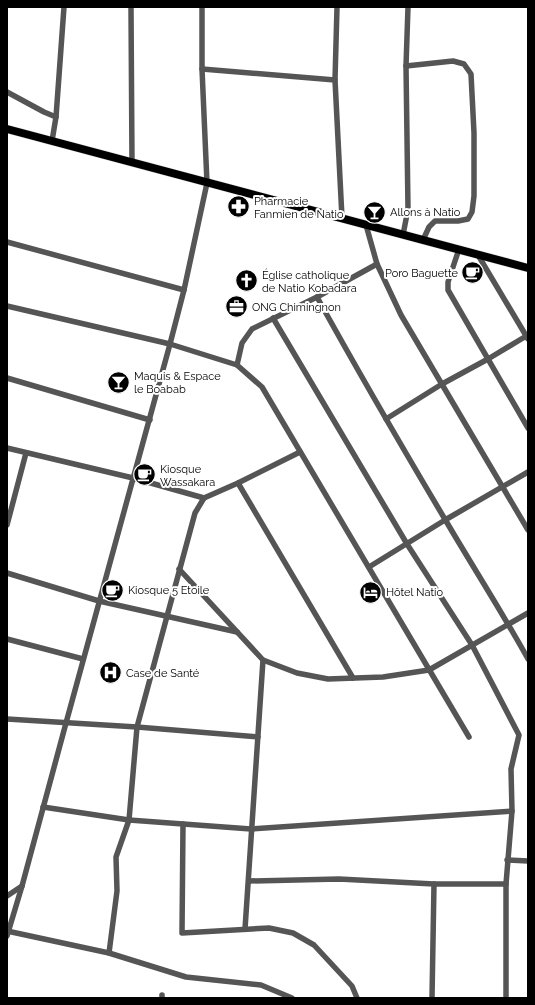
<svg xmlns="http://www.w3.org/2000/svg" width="535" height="1005" font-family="Raleway,sans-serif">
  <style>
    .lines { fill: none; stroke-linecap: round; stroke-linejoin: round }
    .primary-casing { stroke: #dbdbdb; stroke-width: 9 }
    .minor { stroke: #555; stroke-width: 5.5 }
    .primary { stroke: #000; stroke-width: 8 }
    .labels { text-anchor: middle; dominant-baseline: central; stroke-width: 4; stroke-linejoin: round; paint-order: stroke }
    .poi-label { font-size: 11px; fill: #000; stroke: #fff; text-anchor: start }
  </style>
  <rect width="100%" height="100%" fill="#fff"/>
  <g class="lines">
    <defs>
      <path id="primary" d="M 7,129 L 528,268"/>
    </defs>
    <!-- primary casing -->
    <use href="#primary" class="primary-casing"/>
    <!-- minor -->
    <g class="minor">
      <path d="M 131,7 L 132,163"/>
      <path d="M 337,7 L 335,80 L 342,218"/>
      <path d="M 406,66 L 453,61 L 464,64 L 471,74 L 474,133 L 474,196 L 472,212 L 468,219 L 458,221 L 435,221 L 429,227 L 423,240"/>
      <path d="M 202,69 L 335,80"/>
      <path d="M 7,92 L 44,112 L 56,117"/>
      <path d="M 52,141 L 56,117 L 64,7"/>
      <path d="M 366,225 L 377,264 L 401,315 L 528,530"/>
      <path d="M 403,235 L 408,209 L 406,66 L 408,7"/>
      <path d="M 7,242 L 184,290"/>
      <path d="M 459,249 L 448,282 L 448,290 L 528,428"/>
      <path d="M 478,255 L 528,339"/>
      <path d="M 317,297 C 359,373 402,447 446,521 C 473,567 502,612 528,659"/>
      <path d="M 7,306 L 170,344 L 237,365 L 262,387 L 469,737"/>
      <path d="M 273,318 L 407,544 L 472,645 L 519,735 L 511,769 L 512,811 L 506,884 L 506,998"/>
      <path d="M 237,365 L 242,343 L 252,329 L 317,297 L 377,264"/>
      <path d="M 7,378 L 150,420"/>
      <path d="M 386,419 L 442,384 L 488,359 L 528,335"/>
      <path d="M 7,448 L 133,478 L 204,498"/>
      <path d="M 238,483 L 353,678"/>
      <path d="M 7,525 L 26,453"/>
      <path d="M 369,567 L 445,520 L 528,472"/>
      <path d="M 179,569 L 263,660 L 297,673 L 328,679 L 383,677 L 429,670 L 528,613"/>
      <path d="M 7,573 L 99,601 L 237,632"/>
      <path d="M 7,639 L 83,659"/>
      <path d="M 7,719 L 137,727 L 258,737"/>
      <path d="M 43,807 L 129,820 L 251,829 L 512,811"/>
      <path d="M 183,824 L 182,933 L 269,928 L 293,933 L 314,945 L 352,986 L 357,998"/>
      <path d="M 507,860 L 528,861"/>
      <path d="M 249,881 L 339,879 L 434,884 L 506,884"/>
      <path d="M 7,896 L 22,886"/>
      <path d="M 245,929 L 263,660"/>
      <path d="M 7,931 L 109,953 L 186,977 L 261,985 L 292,998"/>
      <path d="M 7,936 L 22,886 L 66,723 L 170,344 L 184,290 L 207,183 L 202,69 L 202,7"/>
      <path d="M 109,953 L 117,891 L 116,857 L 129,820 L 137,727 L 195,513 L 204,498 L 238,483 L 300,452"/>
      <path d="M 162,998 L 162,995"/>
      <path d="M 432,998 L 434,884"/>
    </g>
    <!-- primary -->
    <use href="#primary" class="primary"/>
  </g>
  <!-- icons -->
  <defs>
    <symbol id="pharmacy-disc" viewBox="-11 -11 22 22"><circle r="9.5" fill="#000" stroke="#fff"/><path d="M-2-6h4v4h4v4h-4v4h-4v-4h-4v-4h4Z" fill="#fff"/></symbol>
    <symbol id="bar-disc" viewBox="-11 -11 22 22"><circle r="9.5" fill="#000" stroke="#fff"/><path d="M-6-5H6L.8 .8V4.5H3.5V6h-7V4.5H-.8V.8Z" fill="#fff"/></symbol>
    <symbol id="cafe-disc" viewBox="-11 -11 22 22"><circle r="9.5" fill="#000" stroke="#fff"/><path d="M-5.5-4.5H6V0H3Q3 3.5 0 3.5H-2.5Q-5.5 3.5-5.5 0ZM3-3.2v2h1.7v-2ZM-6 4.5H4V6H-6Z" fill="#fff"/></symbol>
    <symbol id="church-disc" viewBox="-11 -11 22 22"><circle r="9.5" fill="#000" stroke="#fff"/><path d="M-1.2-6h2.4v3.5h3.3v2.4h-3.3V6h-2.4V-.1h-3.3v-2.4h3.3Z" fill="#fff"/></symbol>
    <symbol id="office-disc" viewBox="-11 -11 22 22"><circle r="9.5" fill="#000" stroke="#fff"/><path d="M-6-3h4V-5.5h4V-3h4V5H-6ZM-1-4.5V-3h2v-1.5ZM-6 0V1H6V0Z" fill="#fff"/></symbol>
    <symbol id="hotel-disc" viewBox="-11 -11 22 22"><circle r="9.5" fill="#000" stroke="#fff"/><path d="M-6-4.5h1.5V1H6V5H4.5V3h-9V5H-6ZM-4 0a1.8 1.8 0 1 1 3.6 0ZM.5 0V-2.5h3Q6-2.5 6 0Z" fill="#fff"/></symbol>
    <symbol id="hospital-disc" viewBox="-11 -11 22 22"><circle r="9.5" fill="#000" stroke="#fff"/><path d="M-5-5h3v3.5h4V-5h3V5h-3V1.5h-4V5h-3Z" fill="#fff"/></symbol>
  </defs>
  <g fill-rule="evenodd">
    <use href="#pharmacy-disc" x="226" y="194" width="25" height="25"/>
    <use href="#bar-disc" x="362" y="200" width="25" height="25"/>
    <use href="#cafe-disc" x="460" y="260" width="25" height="25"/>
    <use href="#church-disc" x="234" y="268" width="25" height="25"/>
    <use href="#office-disc" x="224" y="294" width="25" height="25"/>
    <use href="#bar-disc" x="106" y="370" width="25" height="25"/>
    <use href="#cafe-disc" x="132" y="462" width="25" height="25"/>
    <use href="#cafe-disc" x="100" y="578" width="25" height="25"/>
    <use href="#hotel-disc" x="358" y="580" width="25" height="25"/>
    <use href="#hospital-disc" x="98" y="660" width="25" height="25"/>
  </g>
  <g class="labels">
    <!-- poi labels -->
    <g class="poi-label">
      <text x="254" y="201">Pharmacie<tspan x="254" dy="13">Fanmien de Natio</tspan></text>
      <text x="390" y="212">Allons à Natio</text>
      <text x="458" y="273" text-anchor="end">Poro Baguette</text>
      <text x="262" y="275">Église catholique<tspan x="262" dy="13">de Natio Kobadara</tspan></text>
      <text x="252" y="307">ONG Chimingnon</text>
      <text x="134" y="376">Maquis &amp; Espace<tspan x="134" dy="13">le Boabab</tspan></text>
      <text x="160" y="469">Kiosque<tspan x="160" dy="13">Wassakara</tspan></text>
      <text x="128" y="590">Kiosque 5 Etoile</text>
      <text x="386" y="592">Hôtel Natio</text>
      <text x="126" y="673">Case de Santé</text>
    </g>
  </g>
  <!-- border -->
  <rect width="535" height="1005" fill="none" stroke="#000000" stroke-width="16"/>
</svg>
